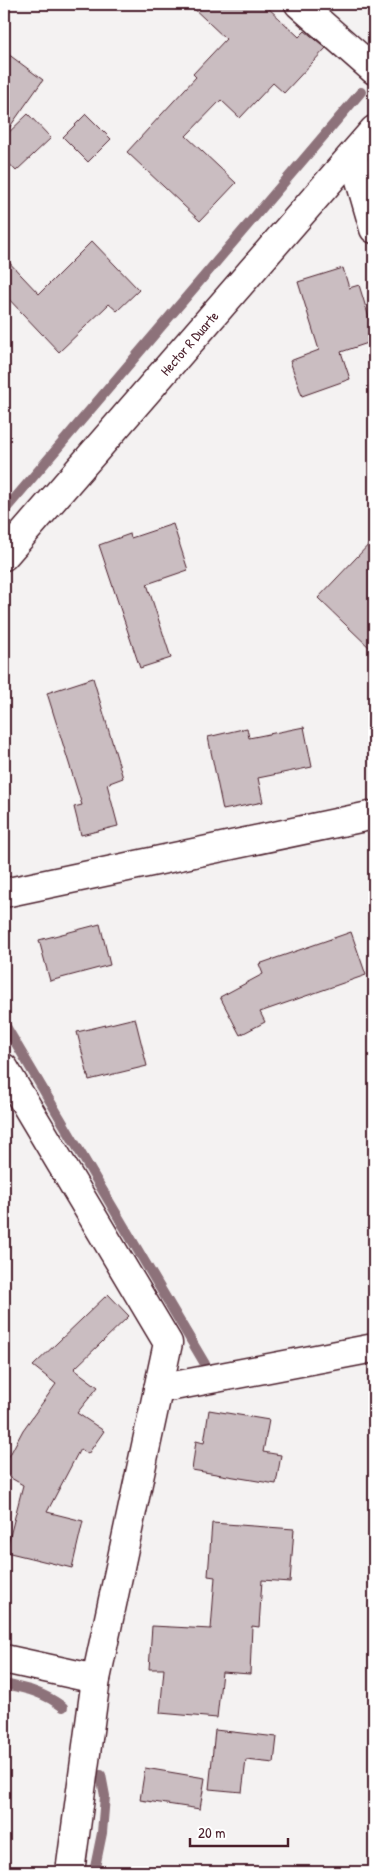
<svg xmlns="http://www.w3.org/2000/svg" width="378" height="1876" font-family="'Patrick Hand',sans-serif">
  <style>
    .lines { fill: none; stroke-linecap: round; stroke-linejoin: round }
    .stream { stroke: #8d727a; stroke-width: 10 }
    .building { fill: #cabdc1; stroke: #4a1f2b }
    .minor-casing { stroke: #4a1f2b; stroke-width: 31 }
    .tertiary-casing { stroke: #4a1f2b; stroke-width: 31 }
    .minor { stroke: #fff; stroke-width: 28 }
    .tertiary { stroke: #fff; stroke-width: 28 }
    .labels { text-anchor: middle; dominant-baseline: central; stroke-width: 4.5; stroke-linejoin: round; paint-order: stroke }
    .street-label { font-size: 14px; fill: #4a1f2b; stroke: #fff }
  </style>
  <rect width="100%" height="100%" fill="#f4f2f2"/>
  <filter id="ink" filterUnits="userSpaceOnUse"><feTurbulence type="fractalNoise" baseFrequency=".02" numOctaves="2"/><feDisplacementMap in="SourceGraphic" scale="10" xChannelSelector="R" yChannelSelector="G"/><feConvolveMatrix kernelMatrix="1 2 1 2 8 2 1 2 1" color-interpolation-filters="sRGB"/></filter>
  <g filter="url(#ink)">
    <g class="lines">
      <!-- stream -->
      <g class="stream">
        <path d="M 4,511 L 361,92"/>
        <path d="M 4,1023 L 205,1364"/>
        <path d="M 4,1684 C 28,1689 43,1692 63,1707"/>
        <path d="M 94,1872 L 102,1833 L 105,1796 L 101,1775"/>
      </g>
    </g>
    <!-- building -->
    <g class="building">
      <path d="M 189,4 L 264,4 L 299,37 L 305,31 L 326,48 L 284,93 L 273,83 L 240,118 L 221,100 L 186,136 L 236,183 L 200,221 L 127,152 L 196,77 L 193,74 L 226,39 Z"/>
      <path d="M 4,51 L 43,80 L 4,135 Z"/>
      <path d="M 28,114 L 51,138 L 16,171 L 4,158 L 4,137 Z"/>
      <path d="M 86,114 L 111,139 L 88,162 L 63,137 Z"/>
      <path d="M 92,241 L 139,290 L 117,311 L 109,304 L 59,352 L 4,294 L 4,257 L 39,294 Z"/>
      <path d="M 343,268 L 349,288 L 359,285 L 374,334 L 374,341 L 341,352 L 350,379 L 302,396 L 290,361 L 319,350 L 298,282 Z"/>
      <path d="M 173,524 L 188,570 L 147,584 L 171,658 L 140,668 L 99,545 L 130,534 L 131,538 Z"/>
      <path d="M 374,539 L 374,652 L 318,598 Z"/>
      <path d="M 93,678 L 123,778 L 107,784 L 118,826 L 81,835 L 74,807 L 82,805 L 47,693 Z"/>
      <path d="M 304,727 L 312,767 L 258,778 L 263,802 L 223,810 L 208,737 L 247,728 L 249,738 Z"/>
      <path d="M 100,924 L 110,965 L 50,981 L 39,940 Z"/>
      <path d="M 351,932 L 366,975 L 260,1012 L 265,1022 L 240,1035 L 220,997 L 263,974 L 259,964 Z"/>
      <path d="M 135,1018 L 147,1066 L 89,1080 L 77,1032 Z"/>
      <path d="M 108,1294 L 129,1316 L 74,1369 L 98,1387 L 77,1413 L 104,1431 L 88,1454 L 80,1449 L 47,1512 L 83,1521 L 72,1568 L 6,1552 L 23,1485 L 4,1474 L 4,1466 L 23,1430 L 56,1384 L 33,1366 Z"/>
      <path d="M 209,1410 L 269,1420 L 263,1452 L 281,1455 L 276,1484 L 192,1470 L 196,1441 L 204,1443 Z"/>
      <path d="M 212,1523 L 294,1529 L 290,1582 L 262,1580 L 259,1627 L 252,1626 L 250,1674 L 222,1672 L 217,1718 L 160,1713 L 164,1669 L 149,1669 L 152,1626 L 211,1629 L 215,1577 L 208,1576 Z"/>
      <path d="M 215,1730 L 277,1737 L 274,1763 L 246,1760 L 242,1792 L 209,1789 Z"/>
      <path d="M 145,1768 L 205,1778 L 200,1809 L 140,1800 Z"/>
    </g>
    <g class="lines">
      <defs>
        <g id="minor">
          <path d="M 299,4 L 374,70"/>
          <path d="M 353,156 L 374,229"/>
          <path d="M 4,893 L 374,815"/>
          <path d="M 4,1068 L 168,1343 L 96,1679 L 70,1872"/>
          <path d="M 158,1389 L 374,1348"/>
          <path d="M 4,1659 L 96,1679"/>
        </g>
        <path id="tertiary" d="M 4,556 L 374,130"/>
      </defs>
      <!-- minor casing -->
      <use href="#minor" class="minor-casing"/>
      <!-- tertiary casing -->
      <use href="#tertiary" class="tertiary-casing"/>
      <!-- minor -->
      <use href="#minor" class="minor"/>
      <!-- tertiary -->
      <use href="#tertiary" class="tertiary"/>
    </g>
  </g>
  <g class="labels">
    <!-- street labels -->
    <g class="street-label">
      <text transform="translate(189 343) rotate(-49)">Hector R Duarte</text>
    </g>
  </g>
  <!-- margin -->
  <rect width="378" height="1876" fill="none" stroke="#fff" stroke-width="20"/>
  <rect x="10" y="10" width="358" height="1856" fill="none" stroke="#4a1f2b" stroke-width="2" filter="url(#ink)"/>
  <!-- scale -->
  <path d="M190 1838v8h98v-8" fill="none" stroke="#4a1f2b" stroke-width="2.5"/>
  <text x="198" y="1838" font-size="15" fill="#4a1f2b" stroke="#ffffff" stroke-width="4" paint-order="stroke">20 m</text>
</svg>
